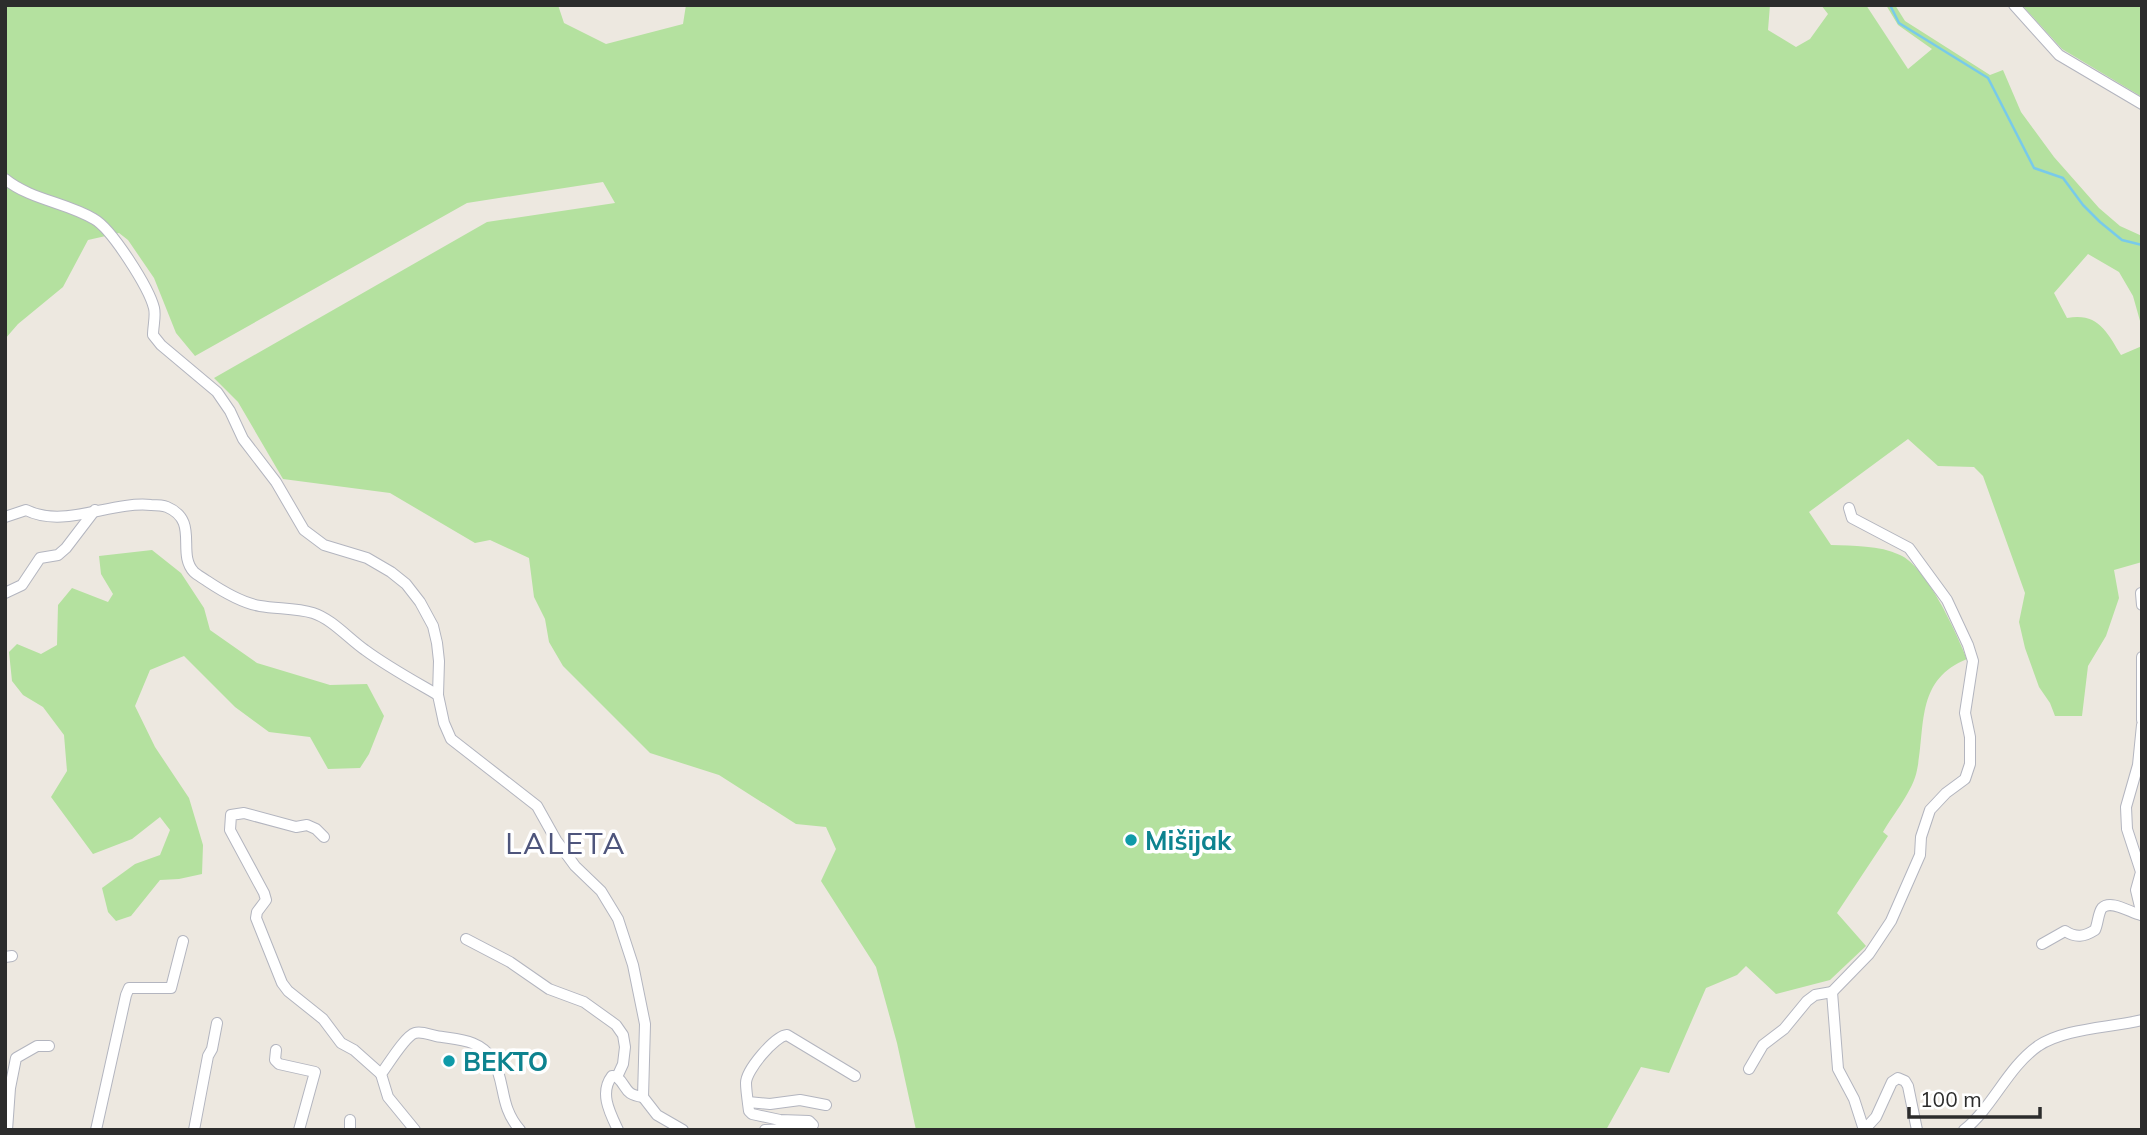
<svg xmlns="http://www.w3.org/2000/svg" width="2147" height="1135" font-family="Mulish,sans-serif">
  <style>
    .green { fill: #b4e19f }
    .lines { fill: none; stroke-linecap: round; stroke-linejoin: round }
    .stream { stroke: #78caea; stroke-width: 2.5 }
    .minor-casing { stroke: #b3b5bf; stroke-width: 12 }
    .minor { stroke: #fff; stroke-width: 10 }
    .culture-dot { fill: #0f9aa8; stroke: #fff; stroke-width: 2.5 }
    .labels { text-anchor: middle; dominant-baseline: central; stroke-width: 7; stroke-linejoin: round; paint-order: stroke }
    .culture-label { font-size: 26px; font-weight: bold; fill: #0d838f; stroke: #fff; text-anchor: start }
    .quarter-label { font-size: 30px; letter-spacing: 2px; fill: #4e557c; stroke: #fff }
  </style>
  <rect width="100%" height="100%" fill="#ede8e0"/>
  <!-- green -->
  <g class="green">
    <path d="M 5,5 L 558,5 L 564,23 L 606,44 L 683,24 L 686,5 L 1770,5 L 1768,30 L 1796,47 L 1810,39 L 1828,14 L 1821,5 L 1866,5 L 1908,69 L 1932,49 L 1898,25 L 1886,5 L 1895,5 L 1905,21 L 1990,75 L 2003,70 L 2021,112 L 2054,157 L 2099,208 L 2120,226 L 2142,236 L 2142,328 L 2133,296 L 2119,272 L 2088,254 L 2054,293 L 2067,318 C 2098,312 2107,332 2121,355 L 2142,346 L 2142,562 L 2114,570 L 2119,598 L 2106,636 L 2088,666 L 2082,716 L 2055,716 L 2050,703 L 2039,687 L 2025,648 L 2019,622 L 2025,593 L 1983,476 L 1974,467 L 1938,466 L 1908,439 L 1809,512 L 1831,545 C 1853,546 1879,545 1900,555 C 1927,567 1956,632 1967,659 C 1915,680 1926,726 1917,770 C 1913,791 1894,813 1883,832 L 1888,836 L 1837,913 L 1866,946 L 1830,980 L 1776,994 L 1746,966 L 1737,975 L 1706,988 L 1669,1073 L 1641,1067 L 1606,1130 L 916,1130 L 897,1043 L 876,967 L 821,881 L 836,849 L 826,827 L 796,824 L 719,775 L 650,753 L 563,666 L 549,642 L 545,619 L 534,597 L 529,558 L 490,540 L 475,543 L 390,493 L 283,479 L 238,402 L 214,378 L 487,222 L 615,203 L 603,182 L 467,203 L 195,356 L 176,333 L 154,278 L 128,240 L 119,233 L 88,240 L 63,287 L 18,324 L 5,339 L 5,264 L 7,260 L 5,256 Z"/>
    <path d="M 2022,5 L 2142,5 L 2142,97 L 2062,49 Z"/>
    <path d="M 152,550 L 181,573 L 204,608 L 210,630 L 257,663 L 330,685 L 367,684 L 384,716 L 369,754 L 360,768 L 328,769 L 310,737 L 269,732 L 235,707 L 184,656 L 150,670 L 135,706 L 155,747 L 189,798 L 203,845 L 202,874 L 179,879 L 160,880 L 131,916 L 116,921 L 108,912 L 102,888 L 135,864 L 160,855 L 170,830 L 160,817 L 132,839 L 93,854 L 51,797 L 67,771 L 64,735 L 43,707 L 23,695 L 12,681 L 9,652 L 17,644 L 41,654 L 57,645 L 58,605 L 72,588 L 108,602 L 113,594 L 101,574 L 99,556 Z"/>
  </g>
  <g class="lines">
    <!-- stream -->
    <path class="stream" d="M 1890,5 L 1899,23 L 1988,78 L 2034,168 L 2063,178 L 2083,205 L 2100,222 L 2122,240 L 2142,245"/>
    <defs>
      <g id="minor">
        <path d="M 2014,5 L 2059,55 L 2142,104"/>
        <path d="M 5,179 C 31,200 65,202 94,219 C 112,229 149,288 154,308 C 156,316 153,326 153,335 L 161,345 L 217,392 L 230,411 L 243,439 L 276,482 L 304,530 L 324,545 L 367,558 L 391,572 L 406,584 L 420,602 L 433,626 L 437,643 L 439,661 L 438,695 L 444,723 L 451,739 L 537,806 L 556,840 L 575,866 L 601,891 L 618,919 L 633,965 L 645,1024 L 643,1097 C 623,1094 629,1088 617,1077 L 612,1076 C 599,1093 610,1113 618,1130"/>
        <path d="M 5,517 L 26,510 C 64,529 110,501 151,505 C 156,505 162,505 167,507 C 200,521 176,553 194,572 C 197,575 203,578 207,581 C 222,591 242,603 260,606 C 277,609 296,608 313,613 C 332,619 349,639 365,650 C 388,667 414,681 438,695"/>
        <path d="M 5,593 L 22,585 L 40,558 L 58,555 L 66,548 L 95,510"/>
        <path d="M 2141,593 L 2142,605"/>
        <path d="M 2142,657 L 2142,720"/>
        <path d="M 2142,725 L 2138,765 L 2126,807 L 2127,829 L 2141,872 L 2136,890 L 2142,915"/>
        <path d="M 324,837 L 316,829 L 307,825 L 296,827 L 244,813 L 231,815 L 230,830 L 264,893 L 266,900 L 257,912 L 256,918 L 282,983 L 288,991 L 323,1019 L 341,1043 L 354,1050 L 381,1074"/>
        <path d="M 466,939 L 510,962 L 549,989 L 584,1002 L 616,1025 L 623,1035 L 625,1047 L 623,1064 L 617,1077"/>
        <path d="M 2042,944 L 2065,931 C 2076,938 2084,937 2095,930 C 2098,924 2098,913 2102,908 C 2111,899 2131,913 2141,915"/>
        <path d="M 5,957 L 12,956"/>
        <path d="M 1832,992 L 1869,954 L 1891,921 L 1920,855 L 1921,837 L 1930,810 L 1946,793 L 1965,779 L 1970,764 L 1970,737 L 1965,713 L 1973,661 L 1968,645 L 1947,600 L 1909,548 L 1852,518 L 1849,508"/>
        <path d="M 276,1050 L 275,1060 L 279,1064 L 315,1072 L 299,1130"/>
        <path d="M 1749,1069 L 1763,1045 L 1784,1029 L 1807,1001 L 1815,995 L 1832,992 L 1838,1069 L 1854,1099 L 1864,1130"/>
        <path d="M 643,1097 L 657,1115 L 683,1130"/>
        <path d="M 748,1102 L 770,1104 L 800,1100 L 826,1105"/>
        <path d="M 350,1120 L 350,1130"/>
        <path d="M 7,1130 L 10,1088 L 16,1058 L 37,1046 L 49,1046"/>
        <path d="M 96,1130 L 126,995 L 129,988 L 171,988 L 183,941"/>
        <path d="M 194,1130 L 208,1056 L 212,1049 L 217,1023"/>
        <path d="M 415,1130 L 388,1097 L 381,1074 C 388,1065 405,1036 415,1033 C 422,1031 430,1035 436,1036 C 458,1040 480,1039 493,1060 C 506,1083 499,1106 520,1130"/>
        <path d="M 765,1130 L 810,1128 L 813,1125 L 809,1121 L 780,1120 L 752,1114 L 749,1111 C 748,1103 746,1090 746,1083 C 746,1070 775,1036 787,1035 L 855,1076"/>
        <path d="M 1864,1130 L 1876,1117 L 1892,1082 L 1898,1078 L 1905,1081 L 1908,1086 L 1917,1130"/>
        <path d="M 1964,1130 C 1993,1107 2007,1068 2038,1046 C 2065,1028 2110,1028 2142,1020"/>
      </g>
    </defs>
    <!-- minor casing -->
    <use href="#minor" class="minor-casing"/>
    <!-- minor -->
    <use href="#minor" class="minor"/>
  </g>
  <!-- markers -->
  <g class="culture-dot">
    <circle cx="1131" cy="840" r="7"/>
    <circle cx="449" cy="1061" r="7"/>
  </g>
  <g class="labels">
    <!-- culture labels -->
    <g class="culture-label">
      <text x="1145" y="840">Mišijak</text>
      <text x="463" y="1061">BEKTO</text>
    </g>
    <!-- quarter labels -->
    <g class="quarter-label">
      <text x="566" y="843">LALETA</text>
    </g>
  </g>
  <!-- border -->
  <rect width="2147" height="1135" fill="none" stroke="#2c2c2c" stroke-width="14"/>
  <!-- scale -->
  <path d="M1909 1107v10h131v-10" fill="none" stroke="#2c2c2c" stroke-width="3.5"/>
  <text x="1920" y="1107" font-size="21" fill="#2c2c2c" stroke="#ffffff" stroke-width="5" paint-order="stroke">100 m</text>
</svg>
